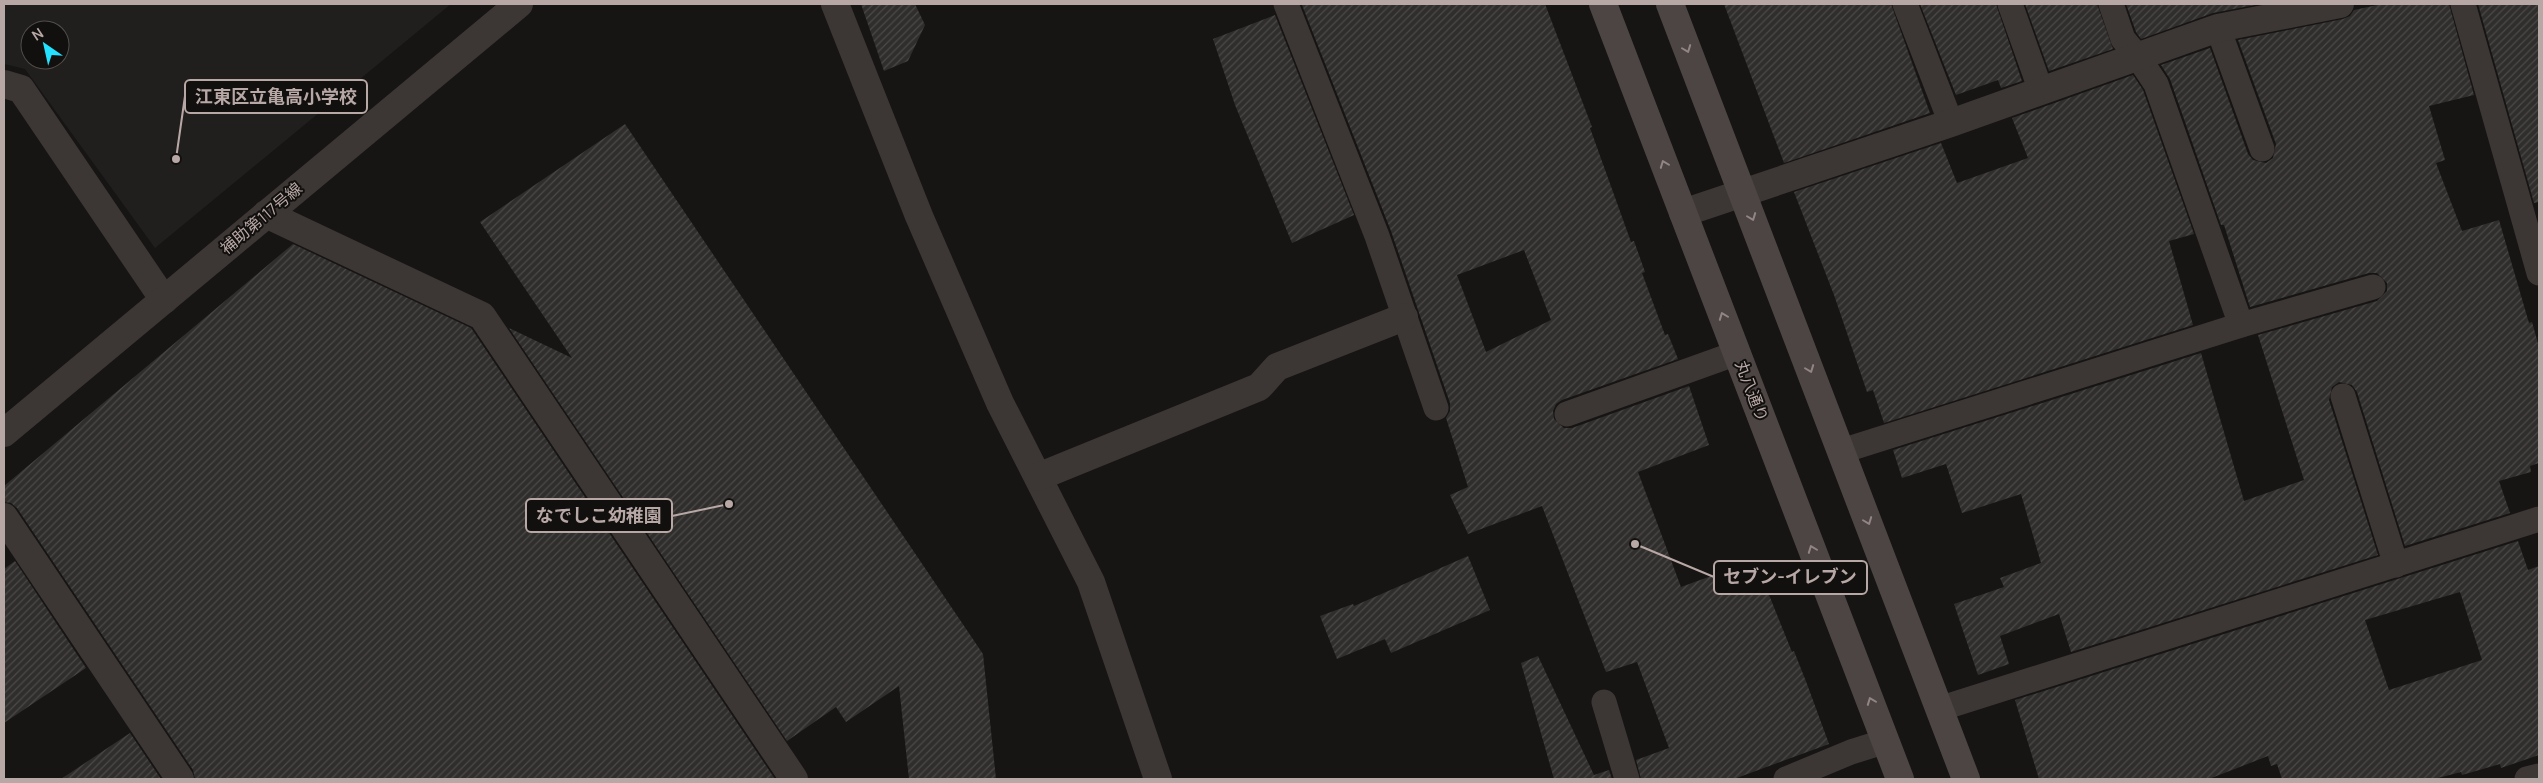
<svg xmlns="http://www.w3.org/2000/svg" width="2543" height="783" font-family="Manrope,'Noto Sans JP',sans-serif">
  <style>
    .built { fill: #201f1d; fill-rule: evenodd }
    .building { fill: url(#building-hatch); fill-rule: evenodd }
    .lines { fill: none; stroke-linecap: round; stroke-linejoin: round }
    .service { stroke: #3c3735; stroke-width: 25 }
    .pedestrian { stroke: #3c3735; stroke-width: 28 }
    .minor { stroke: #3c3735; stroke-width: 28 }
    .tertiary { stroke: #3c3735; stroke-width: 28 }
    .secondary { stroke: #4c4543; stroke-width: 28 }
    .oneway { stroke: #928583 }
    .labels { text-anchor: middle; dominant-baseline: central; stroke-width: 4; stroke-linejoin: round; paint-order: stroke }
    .street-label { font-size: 16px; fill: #b8a8a5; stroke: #11100f }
    .leader { fill: none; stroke: #b8a8a5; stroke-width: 2 }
    .callout-dot { fill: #b8a8a5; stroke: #11100f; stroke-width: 2 }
    .callout { fill: #11100f; stroke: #b8a8a5; stroke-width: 2 }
    .callout-label { font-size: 18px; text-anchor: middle; font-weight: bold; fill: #b8a8a5 }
  </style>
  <defs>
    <pattern id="building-hatch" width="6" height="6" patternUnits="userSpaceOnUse" patternTransform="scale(1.25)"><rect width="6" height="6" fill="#302e2c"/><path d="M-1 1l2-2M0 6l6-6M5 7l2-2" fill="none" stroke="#4c4948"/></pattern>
  </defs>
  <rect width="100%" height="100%" fill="#161514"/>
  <!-- built -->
  <path class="built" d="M 4,4 L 451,4 L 155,248 L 25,69 L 4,64 ZM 30,30 L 60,30 L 60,60 L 30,60 Z"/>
  <!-- building -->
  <g class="building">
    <path d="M 861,4 L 915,4 L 925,25 L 908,61 L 884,71 Z"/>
    <path d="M 1305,4 L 1545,4 L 1592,127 L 1590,128 L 1631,242 L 1634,241 L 1645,272 L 1642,273 L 1665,335 L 1668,334 L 1678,359 L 1562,400 L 1556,404 L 1553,411 L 1554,419 L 1564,428 L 1572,428 L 1689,386 L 1709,445 L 1638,472 L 1681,587 L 1755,560 L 1792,652 L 1794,651 L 1807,684 L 1829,744 L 1734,779 L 1641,779 L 1636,760 L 1669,748 L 1637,662 L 1606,672 L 1542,506 L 1468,534 L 1450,495 L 1468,487 L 1446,418 L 1450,411 L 1450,403 L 1391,231 L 1302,5 ZM 1524,250 L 1551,320 L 1486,352 L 1457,275 Z"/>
    <path d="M 1724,4 L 1891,4 L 1930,113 L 1784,163 Z"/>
    <path d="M 1920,4 L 1996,4 L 2022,81 L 2001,88 L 1998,80 L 1956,95 Z"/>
    <path d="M 2025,4 L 2097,4 L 2113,49 L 2049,71 Z"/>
    <path d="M 2126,4 L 2260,4 L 2213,13 L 2141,39 L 2136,32 Z"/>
    <path d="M 2382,4 L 2449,4 L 2474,95 L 2429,106 L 2445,160 L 2436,163 L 2462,231 L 2499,220 L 2529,323 L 2532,322 L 2539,347 L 2539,463 L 2530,466 L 2531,472 L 2499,481 L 2510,513 L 2405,546 L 2357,392 L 2352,385 L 2339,382 L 2332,387 L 2329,400 L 2378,555 L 2071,652 L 2059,614 L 2000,636 L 2009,664 L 1978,675 L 1954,604 L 2004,587 L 2000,578 L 2041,563 L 2021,494 L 1962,513 L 1946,464 L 1902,478 L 1893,450 L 2201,353 L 2244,501 L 2304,480 L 2258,335 L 2377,301 L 2387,291 L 2387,283 L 2377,273 L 2369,273 L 2250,307 L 2224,225 L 2221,225 L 2170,79 L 2161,65 L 2210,48 L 2248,154 L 2253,160 L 2266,163 L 2273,158 L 2276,144 L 2238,40 L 2343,19 L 2350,16 L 2354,10 Z"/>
    <path d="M 2478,4 L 2539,4 L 2539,202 L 2534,203 Z"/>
    <path d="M 1275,15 L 1354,215 L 1292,243 L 1235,105 L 1213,39 Z"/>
    <path d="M 2133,75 L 2143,90 L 2194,234 L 2169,241 L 2193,325 L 1884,423 L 1873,390 L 1867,392 L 1834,295 L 1794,192 L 1941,143 L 1957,183 L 2028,158 L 2012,118 Z"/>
    <path d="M 625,124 L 983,654 L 996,779 L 909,779 L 899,686 L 846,722 L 836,707 L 787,741 L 509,328 L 572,358 L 480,222 Z"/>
    <path d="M 293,244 L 471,328 L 775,779 L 195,779 L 193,770 L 17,508 L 11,503 L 4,502 L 4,486 Z"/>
    <path d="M 2518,541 L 2528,570 L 2539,566 L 2539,755 L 2501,768 L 2500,764 L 2462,775 L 2461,772 L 2434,779 L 2282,779 L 2277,764 L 2271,766 L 2268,756 L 2209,779 L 2039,779 L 2015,700 ZM 2460,592 L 2482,660 L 2389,690 L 2365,620 Z"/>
    <path d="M 1468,556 L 1490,610 L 1391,653 L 1385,639 L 1337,659 L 1320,616 L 1353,604 L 1354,606 Z"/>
    <path d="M 15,561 L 86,668 L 4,723 L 4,569 Z"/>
    <path d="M 1538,656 L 1594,775 L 1609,770 L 1612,779 L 1554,779 L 1521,663 Z"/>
    <path d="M 130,733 L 161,779 L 61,779 Z"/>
  </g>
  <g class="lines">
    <!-- service -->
    <g class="service">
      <path d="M 1286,4 L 1377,236 L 1436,408"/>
      <path d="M 1905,4 L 1951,123"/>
      <path d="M 2010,4 L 2041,91"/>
      <path d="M 2111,4 L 2123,39 L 2138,57 L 2156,84 L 2241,325"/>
      <path d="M 2463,4 L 2539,273"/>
      <path d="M 2218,28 L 2262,149"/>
      <path d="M 2343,396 L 2396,565"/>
      <path d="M 1567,414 L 1737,353"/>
      <path d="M 1842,451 L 2241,325 L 2373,287"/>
      <path d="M 1604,702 L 1627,779"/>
      <path d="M 1939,709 L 2539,519"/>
      <path d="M 1786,779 L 1851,752 L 1886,741"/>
      <path d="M 2527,779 L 2539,776"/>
    </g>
    <!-- pedestrian -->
    <g class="pedestrian">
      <path d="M 4,84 L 21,89 L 164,300"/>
      <path d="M 266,214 L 482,316 L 794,779"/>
      <path d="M 4,517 L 180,779"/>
    </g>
    <!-- minor -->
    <g class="minor">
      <path d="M 835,4 L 919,216 L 1000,403 L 1091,582 L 1158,779"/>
      <path d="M 1683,213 L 1951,123 L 2218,28 L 2340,4"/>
      <path d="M 1038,477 L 1259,387 L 1277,367 L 1404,317"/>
    </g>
    <!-- tertiary -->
    <path class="tertiary" d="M 4,433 L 519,4"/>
    <!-- secondary -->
    <g class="secondary">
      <path d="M 1603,4 L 1900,779"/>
      <path d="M 1670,4 L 1966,779"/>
    </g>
  </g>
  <!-- one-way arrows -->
  <defs><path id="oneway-chevron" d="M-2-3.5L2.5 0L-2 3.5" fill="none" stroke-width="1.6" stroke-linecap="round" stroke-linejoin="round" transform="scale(1.25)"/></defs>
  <g class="oneway">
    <use href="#oneway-chevron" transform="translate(1687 49) rotate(69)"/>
    <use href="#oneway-chevron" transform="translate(1664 164) rotate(-111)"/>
    <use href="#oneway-chevron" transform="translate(1752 217) rotate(69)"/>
    <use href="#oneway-chevron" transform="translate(1723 316) rotate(-111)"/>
    <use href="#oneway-chevron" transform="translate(1810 369) rotate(69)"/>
    <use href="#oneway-chevron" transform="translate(1868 521) rotate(69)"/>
    <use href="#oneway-chevron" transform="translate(1812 549) rotate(-111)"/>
    <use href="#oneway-chevron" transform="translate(1871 701) rotate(-111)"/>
  </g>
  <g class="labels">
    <!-- street labels -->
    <g class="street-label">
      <text transform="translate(261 218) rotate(-40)">補助第117号線</text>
      <text transform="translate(1752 391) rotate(69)">丸八通り</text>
    </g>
  </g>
  <!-- callouts -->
  <path class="leader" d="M176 159L185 96M729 504L672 516M1635 544L1714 577"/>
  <g class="callout-dot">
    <circle cx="176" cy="159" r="5"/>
    <circle cx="729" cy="504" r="5"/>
    <circle cx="1635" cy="544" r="5"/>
  </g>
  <g class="callout">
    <rect x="185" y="80" width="182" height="33" rx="5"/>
    <rect x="526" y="499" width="146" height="33" rx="5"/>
    <rect x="1714" y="561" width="153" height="33" rx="5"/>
  </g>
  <g class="callout-label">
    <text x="276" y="103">江東区立亀高小学校</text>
    <text x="599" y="522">なでしこ幼稚園</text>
    <text x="1790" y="583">セブン-イレブン</text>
  </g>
  <!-- border -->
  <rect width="2543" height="783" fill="none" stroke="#b8a8a5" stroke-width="10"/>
  <!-- north arrow -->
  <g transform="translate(45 45) rotate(326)"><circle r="24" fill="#11100f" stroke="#544d4b"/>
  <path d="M0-4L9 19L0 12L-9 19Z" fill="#24e2ff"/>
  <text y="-8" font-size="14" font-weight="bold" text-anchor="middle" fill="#b8a8a5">N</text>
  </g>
</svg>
